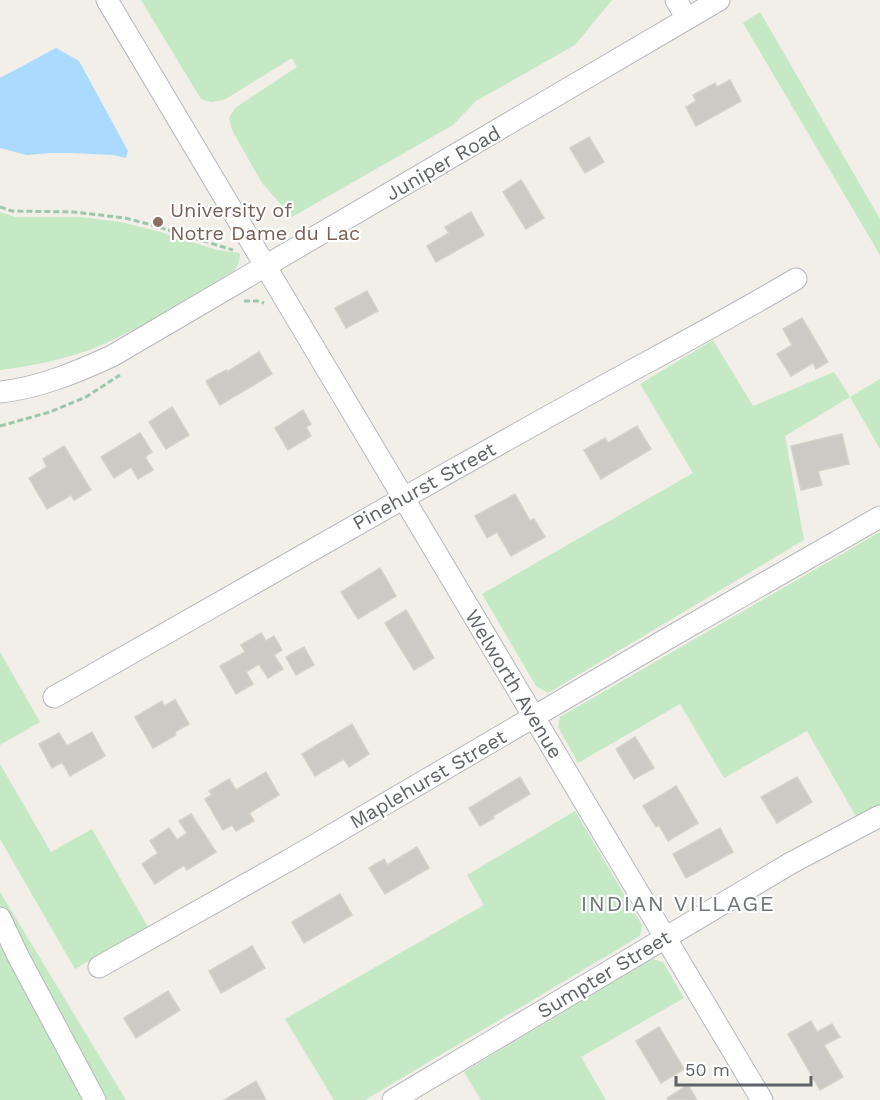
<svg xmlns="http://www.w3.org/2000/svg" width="880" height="1100" font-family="'Work Sans',sans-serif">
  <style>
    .green { fill: #c5e8c5 }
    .water { fill: #aadaff }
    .building { fill: #cccac5; stroke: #d6d1c6; stroke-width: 1.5 }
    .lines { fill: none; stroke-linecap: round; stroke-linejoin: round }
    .minor-casing { stroke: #b5b8bc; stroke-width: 23 }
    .path { stroke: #9cc7a9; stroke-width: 3; stroke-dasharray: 6 3; stroke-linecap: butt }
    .minor { stroke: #fff; stroke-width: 21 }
    .education-dot { fill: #8d6e63; stroke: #fff; stroke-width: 2 }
    .labels { text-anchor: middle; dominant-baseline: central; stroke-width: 4.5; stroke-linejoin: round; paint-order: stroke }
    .street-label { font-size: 20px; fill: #5f6368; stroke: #fff }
    .education-label { font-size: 20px; fill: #785e54; stroke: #fff; text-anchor: start }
    .quarter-label { font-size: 22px; letter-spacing: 1.5px; fill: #70757a; stroke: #fff }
  </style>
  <rect width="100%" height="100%" fill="#f1efe8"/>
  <!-- green -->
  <g class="green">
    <path d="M 141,0 L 612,0 L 575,45 L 476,101 L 453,125 L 292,217 L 262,183 L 232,130 L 229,118 L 235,108 L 297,67 L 292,58 L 224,100 L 211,102 L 201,99 Z"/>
    <path d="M 760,12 L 880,219 L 880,255 L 743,23 Z"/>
    <path d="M 0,212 L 15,217 L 81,217 L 121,222 L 157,231 L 217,250 L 240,253 C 240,260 238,266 234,271 C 195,294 157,319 117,338 C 81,356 39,365 0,370 Z"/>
    <path d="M 713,340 L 753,406 L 834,372 L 850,397 L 880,379 L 880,449 L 850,397 L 785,436 L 804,540 L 548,693 L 536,686 L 482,594 L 693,473 L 640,384 Z"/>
    <path d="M 880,532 L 880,806 L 857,818 L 807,731 L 724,778 L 680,704 L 578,763 L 558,727 L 560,717 Z"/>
    <path d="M 0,652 L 40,722 L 0,745 Z"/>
    <path d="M 0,764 L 51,852 L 92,829 L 148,927 L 75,969 L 0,839 Z"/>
    <path d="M 575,811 L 642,925 L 640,936 L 365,1100 L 334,1100 L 285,1019 L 484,905 L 467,875 Z"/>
    <path d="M 0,892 L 126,1100 L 0,1100 Z"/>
    <path d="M 652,959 L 663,962 L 684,998 L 581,1057 L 606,1100 L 481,1100 L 464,1072 Z"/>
  </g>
  <!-- water -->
  <path class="water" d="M 56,48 L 79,61 L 128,151 L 126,158 L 113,155 L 70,153 L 51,153 L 27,155 L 0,148 L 0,78 Z"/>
  <!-- building -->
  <g class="building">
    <path d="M 730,80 L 741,101 L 696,126 L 686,107 L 696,101 L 693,95 L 715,83 L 717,87 Z"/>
    <path d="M 589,137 L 604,162 L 585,173 L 570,148 Z"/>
    <path d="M 521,180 L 544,218 L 526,229 L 503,192 Z"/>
    <path d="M 471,212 L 484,235 L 436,262 L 427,246 L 449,233 L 445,227 Z"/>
    <path d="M 367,291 L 378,311 L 346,328 L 335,308 Z"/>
    <path d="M 802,318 L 828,362 L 816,369 L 813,363 L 791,376 L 777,354 L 792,345 L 783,329 Z"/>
    <path d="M 259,352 L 272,374 L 220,405 L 206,381 L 226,370 L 227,372 Z"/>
    <path d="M 172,407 L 189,435 L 166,449 L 149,422 Z"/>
    <path d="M 303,410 L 311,424 L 306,427 L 311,436 L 288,450 L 275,428 Z"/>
    <path d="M 637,426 L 651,449 L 601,479 L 584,450 L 605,438 L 608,443 Z"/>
    <path d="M 140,433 L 152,452 L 145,457 L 153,470 L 138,479 L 131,467 L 114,478 L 101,457 Z"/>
    <path d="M 842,434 L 849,464 L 818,471 L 822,485 L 801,490 L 791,446 Z"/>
    <path d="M 64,446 L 91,490 L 74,500 L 71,495 L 47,509 L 29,478 L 47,467 L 43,459 Z"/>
    <path d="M 515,494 L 530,521 L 534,519 L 545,537 L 511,556 L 497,532 L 487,538 L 475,516 Z"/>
    <path d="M 380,568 L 396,596 L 358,619 L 341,592 Z"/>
    <path d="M 406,610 L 434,658 L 414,670 L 385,623 Z"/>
    <path d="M 261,633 L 266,641 L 274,636 L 282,650 L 274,655 L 283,669 L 268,678 L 259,664 L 246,672 L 253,684 L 236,694 L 220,666 L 245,652 L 241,645 Z"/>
    <path d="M 304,647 L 314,665 L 296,675 L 286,657 Z"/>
    <path d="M 175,700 L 189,724 L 175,732 L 176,735 L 153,748 L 135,717 L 162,701 L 164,706 Z"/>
    <path d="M 352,724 L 369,754 L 349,767 L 344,759 L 315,776 L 302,754 Z"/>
    <path d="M 92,732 L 105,756 L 70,776 L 62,762 L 52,768 L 39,744 L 59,733 L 67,746 Z"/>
    <path d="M 635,737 L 654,768 L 634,779 L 616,749 Z"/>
    <path d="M 266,772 L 279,795 L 249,813 L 254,821 L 236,831 L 232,825 L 223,830 L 205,799 L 212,795 L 209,791 L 229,779 L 236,790 Z"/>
    <path d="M 520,777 L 530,794 L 493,816 L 494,818 L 480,826 L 469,808 Z"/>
    <path d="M 797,777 L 812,802 L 777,823 L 761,797 Z"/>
    <path d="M 676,786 L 698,823 L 668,841 L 659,825 L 656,827 L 643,806 Z"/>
    <path d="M 191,814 L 216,852 L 187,870 L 184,865 L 155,884 L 142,864 L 158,853 L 150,841 L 169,828 L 177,840 L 187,833 L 179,821 Z"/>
    <path d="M 720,828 L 733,852 L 686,878 L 673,854 Z"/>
    <path d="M 417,847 L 429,868 L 385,894 L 369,868 L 384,859 L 387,865 Z"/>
    <path d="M 340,894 L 352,915 L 304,943 L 292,922 Z"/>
    <path d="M 252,946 L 265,968 L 221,993 L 209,971 Z"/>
    <path d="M 168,991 L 180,1010 L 136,1038 L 124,1018 Z"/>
    <path d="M 811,1021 L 817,1032 L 832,1024 L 840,1037 L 824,1045 L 843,1077 L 820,1090 L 788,1034 Z"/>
    <path d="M 659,1027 L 684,1069 L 661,1083 L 636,1041 Z"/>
    <path d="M 256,1081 L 266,1100 L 224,1100 Z"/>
    <path d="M 688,1085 L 697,1100 L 668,1100 L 667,1098 Z"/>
  </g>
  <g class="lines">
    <defs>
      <g id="minor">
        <path d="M 107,0 L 762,1100"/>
        <path d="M 676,0 L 687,19"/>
        <path d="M 0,392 C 39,388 77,372 112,356 L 719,0"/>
        <path d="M 54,697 C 214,606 374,514 535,424 C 621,375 710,330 796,279"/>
        <path d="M 0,918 L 18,956 L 95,1100"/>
        <path d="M 99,967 L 291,859 L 665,640 L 880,517"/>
        <path d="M 393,1100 L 791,863 L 880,816"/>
      </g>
    </defs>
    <!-- minor casing -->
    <use href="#minor" class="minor-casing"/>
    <!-- path -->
    <g class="path">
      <path d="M 0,207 L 12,211 L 74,212 L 125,218 L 152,225 L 233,250"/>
      <path d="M 244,301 L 257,301 L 264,303"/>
      <path d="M 0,426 L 50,412 L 86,397 L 120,375"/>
    </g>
    <!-- minor -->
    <use href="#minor" class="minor"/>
  </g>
  <!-- markers -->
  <circle class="education-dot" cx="158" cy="222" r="6"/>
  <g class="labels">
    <!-- street labels -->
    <g class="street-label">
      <text transform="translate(443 163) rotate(-30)">Juniper Road</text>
      <text transform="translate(424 486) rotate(-29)">Pinehurst Street</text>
      <text transform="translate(514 684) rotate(59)">Welworth Avenue</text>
      <text transform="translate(428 779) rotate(-30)">Maplehurst Street</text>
      <text transform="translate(604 974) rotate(-31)">Sumpter Street</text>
    </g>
    <!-- education labels -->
    <g class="education-label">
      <text x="170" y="210">University of<tspan x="170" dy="23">Notre Dame du Lac</tspan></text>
    </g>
    <!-- quarter labels -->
    <g class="quarter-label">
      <text x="678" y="903">INDIAN VILLAGE</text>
    </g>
  </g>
  <!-- scale -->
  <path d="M676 1076v9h135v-9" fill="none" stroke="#5f6368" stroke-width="3"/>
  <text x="685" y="1076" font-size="18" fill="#5f6368" stroke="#ffffff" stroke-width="4.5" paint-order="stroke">50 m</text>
</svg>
